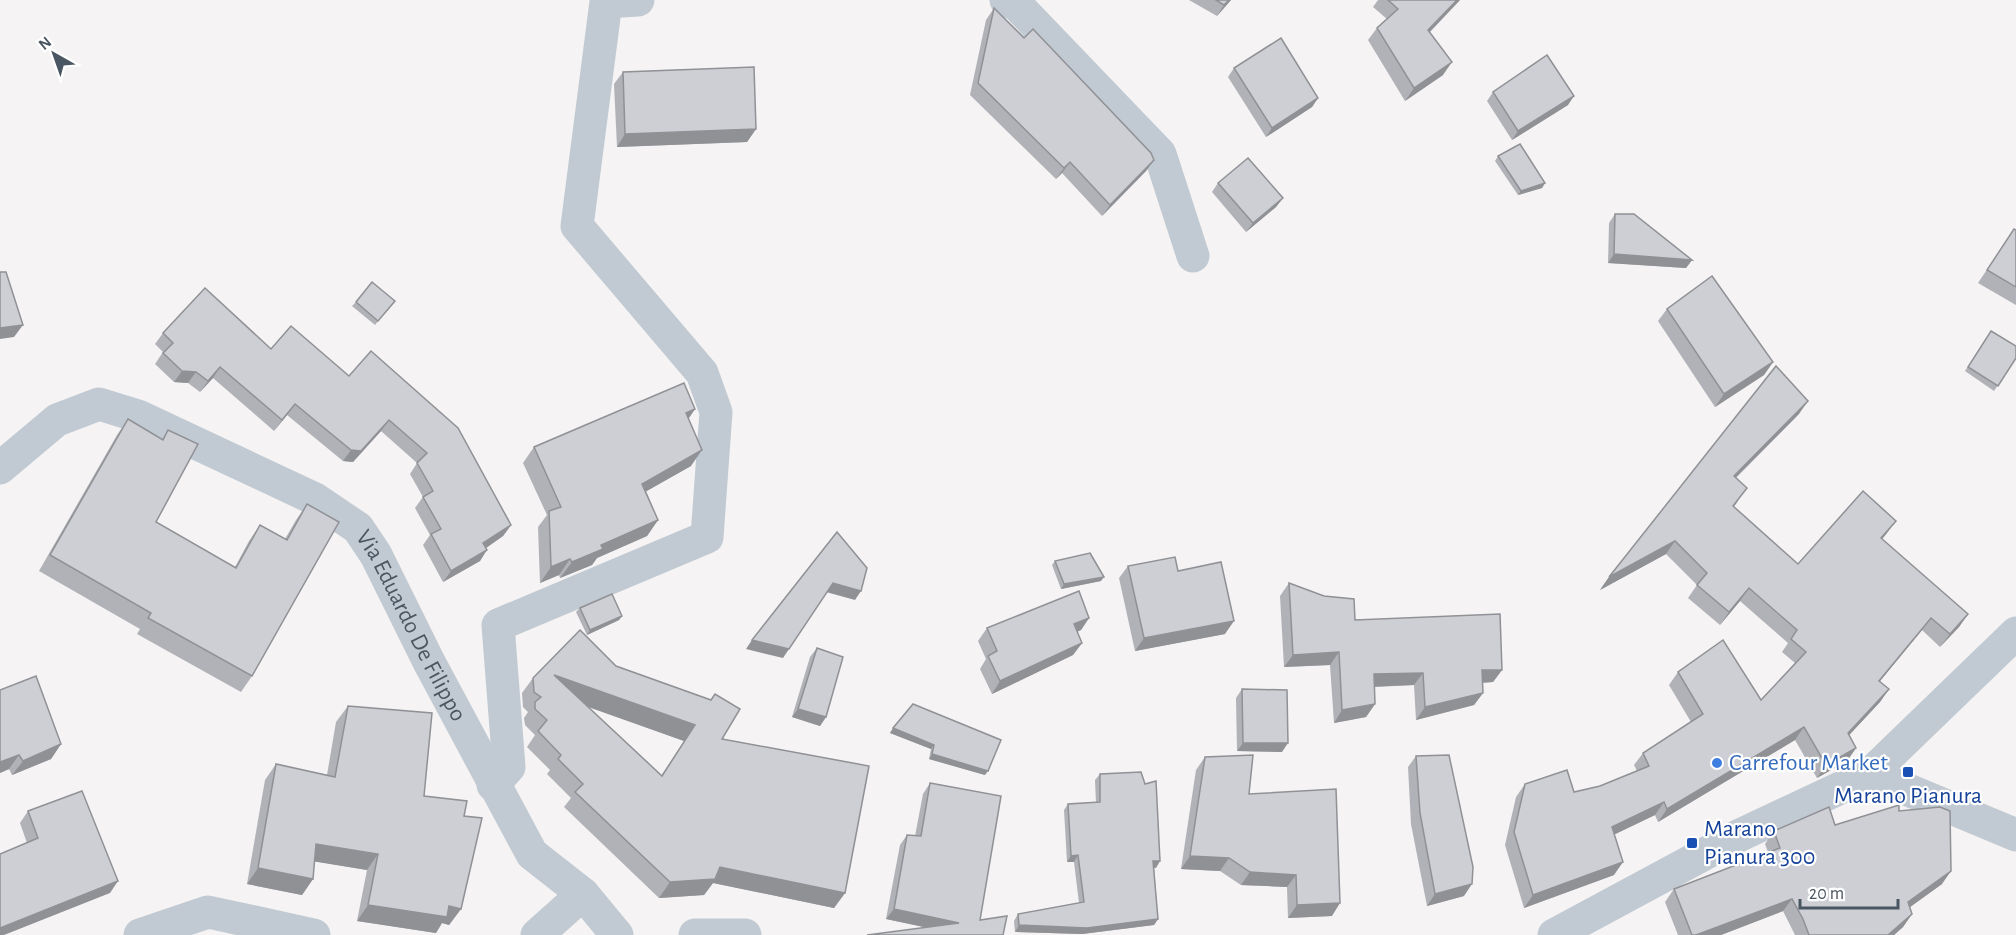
<svg xmlns="http://www.w3.org/2000/svg" width="2016" height="935" font-family="'Alegreya Sans',sans-serif">
  <style>
    .lines { fill: none; stroke-linecap: round; stroke-linejoin: round }
    .minor { stroke: #c1cad2; stroke-width: 33 }
    .tertiary { stroke: #c1cad2; stroke-width: 33 }
    .wall { fill: #b0b2b7; fill-rule: evenodd }
    .shaded-wall { fill: #909195 }
    .building { fill: #cdcfd5; stroke: #909195; stroke-width: 1.5; fill-rule: evenodd }
    .shop-dot { fill: #3f7fe0; stroke: #fff; stroke-width: 2 }
    .transit-dot { fill: #1a4fb4; stroke: #fff; stroke-width: 2 }
    .labels { text-anchor: middle; dominant-baseline: central; stroke-width: 4.5; stroke-linejoin: round; paint-order: stroke }
    .street-label { font-size: 24px; fill: #4a5661; stroke: #fff }
    .shop-label { font-size: 24px; fill: #366cbe; stroke: #fff; text-anchor: start }
    .transit-label { font-size: 24px; fill: #164399; stroke: #fff }
  </style>
  <rect width="100%" height="100%" fill="#f5f3f3"/>
  <g class="lines">
    <!-- minor -->
    <g class="minor">
      <path d="M 1006,0 L 1017,5 L 1160,154 L 1193,256"/>
      <path id="s1" d="M 0,468 L 57,420 L 99,404 L 138,416 L 315,499 L 358,528 L 376,555 L 429,662 L 532,854 L 583,894 L 617,935"/>
      <path d="M 1870,774 L 2016,835"/>
      <path d="M 493,785 L 509,767 L 498,625 L 707,537 L 716,412 L 702,373 L 577,226 L 606,2 L 638,0"/>
      <path d="M 140,935 L 208,912 L 314,935"/>
      <path d="M 537,935 L 583,894"/>
    </g>
    <!-- tertiary -->
    <g class="tertiary">
      <path d="M 695,935 L 745,935"/>
      <path d="M 1554,935 L 1736,837 L 1870,774 L 2016,633"/>
    </g>
  </g>
  <!-- wall -->
  <g class="wall">
    <path d="M 1189,0 L 1231,0 L 1217,16 Z"/>
    <path d="M 1378,0 L 1460,0 L 1430,32 L 1443,75 L 1405,101 L 1368,40 L 1377,28 L 1387,19 L 1373,7 Z"/>
    <path d="M 994,8 L 1154,160 L 1146,171 L 1102,216 L 1062,173 L 1056,179 L 970,95 L 986,20 Z"/>
    <path d="M 1234,68 L 1318,98 L 1312,107 L 1266,137 L 1228,77 Z"/>
    <path d="M 623,72 L 756,129 L 747,142 L 617,147 L 614,84 Z"/>
    <path d="M 1493,92 L 1568,105 L 1512,140 L 1487,101 Z"/>
    <path d="M 1498,156 L 1545,183 L 1542,188 L 1518,195 L 1495,161 Z"/>
    <path d="M 1218,183 L 1283,198 L 1276,207 L 1246,232 L 1212,192 Z"/>
    <path d="M 1615,214 L 1692,260 L 1686,268 L 1608,263 L 1609,223 Z"/>
    <path d="M 2014,229 L 2016,230 L 2016,305 L 1978,283 Z"/>
    <path d="M 356,302 L 391,305 L 375,325 L 352,306 Z"/>
    <path d="M 1667,309 L 1773,362 L 1764,375 L 1715,407 L 1658,321 Z"/>
    <path d="M 291,326 L 511,525 L 503,536 L 486,548 L 480,561 L 443,582 L 423,545 L 430,535 L 415,508 L 423,497 L 410,474 L 417,463 L 381,431 L 353,462 L 343,461 L 287,415 L 274,431 L 213,378 L 200,392 L 188,383 L 174,382 L 155,364 L 163,352 L 155,344 L 163,333 L 271,349 Z"/>
    <path d="M 1991,331 L 2016,358 L 1994,391 L 1965,371 Z"/>
    <path d="M 695,409 L 689,418 L 691,466 L 646,491 L 658,520 L 647,536 L 597,558 L 592,565 L 560,578 L 559,575 L 540,583 L 538,527 L 547,515 L 523,463 L 534,447 Z"/>
    <path d="M 1799,414 L 1736,478 L 1738,501 L 1734,507 L 1798,564 L 1887,533 L 1882,539 L 1968,614 L 1959,627 L 1940,647 L 1922,630 L 1880,681 L 1889,689 L 1880,702 L 1849,735 L 1856,748 L 1847,761 L 1817,778 L 1795,740 L 1658,822 L 1655,815 L 1615,834 L 1614,875 L 1524,908 L 1505,845 L 1516,797 L 1525,784 L 1574,792 L 1600,786 L 1637,771 L 1634,765 L 1643,753 L 1691,722 L 1669,685 L 1678,672 L 1761,700 L 1795,663 L 1782,652 L 1788,643 L 1740,601 L 1720,625 L 1688,598 L 1697,585 L 1666,554 L 1600,590 L 1609,577 Z"/>
    <path d="M 128,419 L 162,439 L 168,430 L 156,522 L 235,567 L 249,541 L 260,525 L 285,539 L 296,520 L 307,504 L 252,676 L 241,692 L 137,634 L 140,629 L 39,571 L 117,435 Z"/>
    <path d="M 1055,561 L 1101,581 L 1061,589 L 1052,565 Z"/>
    <path d="M 1128,566 L 1178,571 L 1225,634 L 1135,651 L 1119,578 Z"/>
    <path d="M 1289,583 L 1355,620 L 1502,670 L 1493,682 L 1482,683 L 1483,693 L 1474,705 L 1416,720 L 1414,685 L 1375,687 L 1375,704 L 1366,717 L 1334,723 L 1330,665 L 1284,667 L 1280,596 Z"/>
    <path d="M 580,608 L 622,616 L 619,620 L 587,635 L 576,612 Z"/>
    <path d="M 1089,618 L 1081,630 L 1077,632 L 1082,643 L 1073,655 L 992,694 L 980,669 L 986,659 L 978,641 L 987,628 Z"/>
    <path d="M 817,648 L 826,717 L 820,726 L 792,717 L 810,657 Z"/>
    <path d="M 616,666 L 722,739 L 845,893 L 834,908 L 713,883 L 704,895 L 659,898 L 564,807 L 571,798 L 547,774 L 550,770 L 527,747 L 535,735 L 525,725 L 524,718 L 528,712 L 523,707 L 522,693 L 533,678 ZM 587,706 L 684,741 L 661,776 Z"/>
    <path d="M 1242,689 L 1282,752 L 1237,751 L 1236,698 Z"/>
    <path d="M 0,690 L 61,744 L 51,759 L 12,775 L 9,769 L 0,773 Z"/>
    <path d="M 913,704 L 985,775 L 929,759 L 931,749 L 890,733 Z"/>
    <path d="M 348,706 L 424,796 L 464,816 L 461,909 L 449,925 L 442,923 L 436,933 L 357,921 L 367,870 L 314,861 L 313,879 L 302,895 L 247,884 L 265,780 L 276,764 L 327,775 L 336,722 Z"/>
    <path d="M 1416,756 L 1464,896 L 1427,906 L 1411,824 L 1408,767 Z"/>
    <path d="M 1205,757 L 1249,794 L 1332,916 L 1288,918 L 1287,887 L 1241,885 L 1220,871 L 1181,869 L 1196,770 Z"/>
    <path d="M 1100,774 L 1156,868 L 1154,867 L 1158,919 L 1154,925 L 1082,934 L 1015,932 L 1014,921 L 1018,914 L 1079,903 L 1074,862 L 1067,862 L 1064,810 L 1068,804 L 1096,803 L 1095,780 Z"/>
    <path d="M 930,783 L 924,927 L 886,919 L 900,845 L 907,835 L 915,836 L 923,794 Z"/>
    <path d="M 28,811 L 110,893 L 27,843 L 20,823 Z"/>
    <path d="M 1899,811 L 1942,884 L 1910,907 L 1912,914 L 1903,927 L 1894,935 L 1795,935 L 1783,911 L 1721,935 L 1678,935 L 1665,902 L 1674,889 L 1768,852 L 1765,844 L 1774,831 L 1835,825 Z"/>
  </g>
  <!-- shaded-wall -->
  <g class="shaded-wall">
    <path d="M 1229,0 L 1231,0 L 1217,16 L 1224,5 Z"/>
    <path d="M 1457,0 L 1460,0 L 1420,42 L 1428,30 Z"/>
    <path d="M 1452,62 L 1443,75 L 1405,101 L 1414,88 Z"/>
    <path d="M 1574,96 L 1568,105 L 1512,140 L 1518,131 Z"/>
    <path d="M 1318,98 L 1312,107 L 1266,137 L 1272,128 Z"/>
    <path d="M 756,129 L 747,142 L 617,147 L 625,134 Z"/>
    <path d="M 1154,160 L 1146,171 L 1102,216 L 1110,205 Z"/>
    <path d="M 1070,162 L 1062,173 L 1056,179 L 1064,168 Z"/>
    <path d="M 1545,183 L 1542,188 L 1518,195 L 1521,191 Z"/>
    <path d="M 1283,198 L 1276,207 L 1246,232 L 1253,223 Z"/>
    <path d="M 1614,254 L 1692,260 L 1686,268 L 1608,263 Z"/>
    <path d="M 23,325 L 14,337 L 0,339 L 0,328 Z"/>
    <path d="M 1773,362 L 1764,375 L 1715,407 L 1724,394 Z"/>
    <path d="M 220,367 L 213,378 L 200,392 L 208,381 Z"/>
    <path d="M 182,371 L 196,372 L 188,383 L 174,382 Z"/>
    <path d="M 1808,401 L 1799,414 L 1725,488 L 1734,476 Z"/>
    <path d="M 295,404 L 287,415 L 274,431 L 282,420 Z"/>
    <path d="M 695,409 L 684,425 L 686,413 Z"/>
    <path d="M 389,420 L 381,431 L 353,462 L 343,461 L 351,450 Z"/>
    <path d="M 702,450 L 691,466 L 631,500 L 642,484 Z"/>
    <path d="M 658,520 L 647,536 L 597,558 L 592,565 L 560,578 L 572,562 L 601,545 Z"/>
    <path d="M 1896,521 L 1887,533 L 1872,551 L 1881,538 Z"/>
    <path d="M 511,525 L 503,536 L 476,555 L 483,543 Z"/>
    <path d="M 1675,541 L 1666,554 L 1600,590 L 1609,577 Z"/>
    <path d="M 487,550 L 480,561 L 443,582 L 451,571 Z"/>
    <path d="M 570,559 L 559,575 L 540,583 L 551,567 Z"/>
    <path d="M 1104,577 L 1101,581 L 1061,589 L 1064,584 Z"/>
    <path d="M 833,583 L 861,591 L 855,600 L 826,592 Z"/>
    <path d="M 1749,588 L 1740,601 L 1720,625 L 1729,612 Z"/>
    <path d="M 1968,614 L 1959,627 L 1940,647 L 1950,634 Z"/>
    <path d="M 622,616 L 619,620 L 587,635 L 590,630 Z"/>
    <path d="M 1089,618 L 1081,630 L 1065,637 L 1074,624 Z"/>
    <path d="M 1931,618 L 1922,630 L 1870,693 L 1879,681 Z"/>
    <path d="M 1234,621 L 1225,634 L 1135,651 L 1144,638 Z"/>
    <path d="M 752,640 L 789,649 L 783,658 L 746,649 Z"/>
    <path d="M 1082,643 L 1073,655 L 992,694 L 1000,681 Z"/>
    <path d="M 1339,652 L 1330,665 L 1284,667 L 1293,655 Z"/>
    <path d="M 1482,670 L 1502,670 L 1493,682 L 1473,683 Z"/>
    <path d="M 1423,673 L 1414,685 L 1365,687 L 1374,674 Z"/>
    <path d="M 554,675 L 695,725 L 684,741 L 543,691 Z"/>
    <path d="M 1889,689 L 1880,702 L 1839,746 L 1848,733 Z"/>
    <path d="M 1483,693 L 1474,705 L 1416,720 L 1425,707 Z"/>
    <path d="M 1375,704 L 1366,717 L 1334,723 L 1342,710 Z"/>
    <path d="M 798,709 L 826,717 L 820,726 L 792,717 Z"/>
    <path d="M 1804,727 L 1795,740 L 1658,822 L 1667,809 Z"/>
    <path d="M 893,728 L 934,745 L 931,749 L 890,733 Z"/>
    <path d="M 1243,743 L 1288,743 L 1282,752 L 1237,751 Z"/>
    <path d="M 61,744 L 51,759 L 12,775 L 23,761 Z"/>
    <path d="M 1856,748 L 1847,761 L 1817,778 L 1826,765 Z"/>
    <path d="M 932,754 L 988,771 L 985,775 L 929,759 Z"/>
    <path d="M 19,755 L 9,769 L 0,773 L 0,762 Z"/>
    <path d="M 1664,802 L 1655,815 L 1603,840 L 1612,827 Z"/>
    <path d="M 316,844 L 378,854 L 367,870 L 305,860 Z"/>
    <path d="M 1078,855 L 1074,862 L 1067,862 L 1071,856 Z"/>
    <path d="M 1190,856 L 1229,858 L 1220,871 L 1181,869 Z"/>
    <path d="M 1153,861 L 1160,861 L 1156,868 L 1149,867 Z"/>
    <path d="M 1623,862 L 1614,875 L 1524,908 L 1533,895 Z"/>
    <path d="M 720,867 L 845,893 L 834,908 L 713,883 L 704,895 L 659,898 L 670,882 Z"/>
    <path d="M 258,868 L 313,879 L 302,895 L 247,884 Z"/>
    <path d="M 1951,871 L 1942,884 L 1899,915 L 1908,902 Z"/>
    <path d="M 1250,872 L 1296,875 L 1287,887 L 1241,885 Z"/>
    <path d="M 118,881 L 110,893 L 4,935 L 0,935 L 0,928 Z"/>
    <path d="M 1472,884 L 1464,896 L 1427,906 L 1435,894 Z"/>
    <path d="M 1792,899 L 1783,911 L 1721,935 L 1696,935 Z"/>
    <path d="M 1340,903 L 1332,916 L 1288,918 L 1297,905 Z"/>
    <path d="M 368,905 L 449,906 L 461,909 L 449,925 L 442,923 L 436,933 L 357,921 Z"/>
    <path d="M 894,909 L 959,923 L 952,933 L 886,919 Z"/>
    <path d="M 1912,914 L 1903,927 L 1894,935 L 1888,935 Z"/>
    <path d="M 1158,919 L 1154,925 L 1082,934 L 1015,932 L 1019,925 Z"/>
  </g>
  <!-- building -->
  <g class="building">
    <path d="M 1216,0 L 1229,0 L 1224,5 Z"/>
    <path d="M 1388,0 L 1457,0 L 1428,30 L 1452,62 L 1414,88 L 1377,28 L 1398,9 Z"/>
    <path d="M 994,8 L 1024,38 L 1033,29 L 1151,153 L 1154,160 L 1110,205 L 1070,162 L 1064,168 L 978,83 Z"/>
    <path d="M 1281,38 L 1318,98 L 1272,128 L 1234,68 Z"/>
    <path d="M 1547,55 L 1574,96 L 1518,131 L 1493,92 Z"/>
    <path d="M 754,67 L 756,129 L 625,134 L 623,72 Z"/>
    <path d="M 1520,144 L 1545,183 L 1521,191 L 1498,156 Z"/>
    <path d="M 1248,158 L 1283,198 L 1253,223 L 1218,183 Z"/>
    <path d="M 1615,214 L 1634,214 L 1692,260 L 1614,254 Z"/>
    <path d="M 2014,229 L 2016,230 L 2016,287 L 1987,270 Z"/>
    <path d="M 0,272 L 6,272 L 23,325 L 0,328 Z"/>
    <path d="M 1712,276 L 1773,362 L 1724,394 L 1667,309 Z"/>
    <path d="M 372,282 L 395,301 L 378,321 L 356,302 Z"/>
    <path d="M 205,288 L 271,349 L 291,326 L 349,376 L 371,351 L 458,428 L 511,525 L 483,543 L 487,550 L 451,571 L 431,534 L 441,529 L 423,497 L 433,491 L 417,463 L 427,453 L 389,420 L 361,451 L 351,450 L 295,404 L 282,420 L 220,367 L 208,381 L 196,372 L 182,371 L 163,353 L 173,343 L 163,333 Z"/>
    <path d="M 1991,331 L 2016,346 L 2016,358 L 1998,386 L 1968,367 Z"/>
    <path d="M 1776,366 L 1808,401 L 1734,476 L 1747,488 L 1733,506 L 1798,564 L 1863,491 L 1896,521 L 1881,538 L 1968,614 L 1950,634 L 1931,618 L 1879,681 L 1889,689 L 1848,733 L 1856,748 L 1826,765 L 1804,727 L 1667,809 L 1664,802 L 1612,827 L 1623,862 L 1533,895 L 1514,832 L 1525,784 L 1567,770 L 1574,792 L 1600,786 L 1649,766 L 1643,753 L 1703,714 L 1678,672 L 1723,640 L 1761,700 L 1806,652 L 1791,639 L 1797,630 L 1749,588 L 1729,612 L 1697,585 L 1707,573 L 1675,541 L 1609,577 Z"/>
    <path d="M 684,383 L 695,409 L 686,413 L 702,450 L 642,484 L 658,520 L 601,545 L 603,549 L 572,562 L 570,559 L 551,567 L 549,511 L 561,507 L 534,447 Z"/>
    <path d="M 128,419 L 163,440 L 168,430 L 198,444 L 156,522 L 236,568 L 260,525 L 287,540 L 307,504 L 339,522 L 252,676 L 148,618 L 151,613 L 50,555 Z"/>
    <path d="M 837,532 L 867,568 L 861,591 L 833,583 L 789,649 L 752,640 Z"/>
    <path d="M 1090,553 L 1104,577 L 1064,584 L 1055,561 Z"/>
    <path d="M 1175,557 L 1178,571 L 1221,562 L 1234,621 L 1144,638 L 1128,566 Z"/>
    <path d="M 1289,583 L 1324,596 L 1354,599 L 1355,620 L 1500,614 L 1502,670 L 1482,670 L 1483,693 L 1425,707 L 1423,673 L 1374,674 L 1375,704 L 1342,710 L 1339,652 L 1293,655 Z"/>
    <path d="M 1079,591 L 1089,618 L 1074,624 L 1082,643 L 1000,681 L 988,656 L 997,651 L 987,628 Z"/>
    <path d="M 612,594 L 622,616 L 590,630 L 580,608 Z"/>
    <path d="M 580,630 L 616,666 L 711,700 L 715,694 L 740,709 L 722,739 L 869,766 L 845,893 L 720,867 L 715,879 L 670,882 L 575,792 L 583,784 L 558,759 L 561,755 L 538,731 L 547,720 L 535,709 L 535,702 L 541,697 L 534,692 L 533,678 ZM 554,675 L 695,725 L 662,776 Z"/>
    <path d="M 817,648 L 843,657 L 826,717 L 798,709 Z"/>
    <path d="M 36,676 L 61,744 L 23,761 L 19,755 L 0,762 L 0,690 Z"/>
    <path d="M 1242,689 L 1287,690 L 1288,743 L 1243,743 Z"/>
    <path d="M 913,704 L 1001,740 L 988,771 L 932,754 L 934,745 L 893,728 Z"/>
    <path d="M 348,706 L 432,713 L 424,796 L 467,801 L 464,816 L 482,818 L 461,909 L 449,906 L 447,917 L 368,905 L 378,854 L 316,844 L 313,879 L 258,868 L 276,764 L 335,777 Z"/>
    <path d="M 1253,755 L 1249,794 L 1336,789 L 1340,903 L 1297,905 L 1296,875 L 1250,872 L 1229,858 L 1190,856 L 1205,757 Z"/>
    <path d="M 1449,755 L 1473,867 L 1472,884 L 1435,894 L 1420,813 L 1416,756 Z"/>
    <path d="M 1141,772 L 1145,784 L 1156,781 L 1160,861 L 1153,861 L 1158,919 L 1087,928 L 1019,925 L 1018,914 L 1084,902 L 1078,855 L 1071,856 L 1068,804 L 1100,802 L 1100,774 Z"/>
    <path d="M 930,783 L 1001,796 L 980,920 L 1007,916 L 1003,935 L 867,935 L 959,923 L 894,909 L 907,835 L 921,836 Z"/>
    <path d="M 82,791 L 118,881 L 0,928 L 0,854 L 38,838 L 28,811 Z"/>
    <path d="M 1899,805 L 1899,811 L 1940,807 L 1950,811 L 1951,871 L 1908,902 L 1912,914 L 1888,935 L 1809,935 L 1803,919 L 1792,899 L 1696,935 L 1692,935 L 1674,889 L 1780,848 L 1774,831 L 1829,807 L 1835,825 Z"/>
  </g>
  <!-- markers -->
  <circle class="shop-dot" cx="1717" cy="763" r="6"/>
  <g class="transit-dot">
    <rect x="1902" y="766" width="12" height="12" rx="3"/>
    <rect x="1686" y="837" width="12" height="12" rx="3"/>
  </g>
  <g class="labels">
    <!-- street labels -->
    <g class="street-label">
      <text stroke="none"><textPath href="#s1" startOffset="519">Via Eduardo De Filippo</textPath></text>
    </g>
    <!-- shop labels -->
    <g class="shop-label">
      <text x="1729" y="763">Carrefour Market</text>
    </g>
    <!-- transit labels -->
    <g class="transit-label">
      <text x="1908" y="796">Marano Pianura</text>
      <text x="1704" y="829" text-anchor="start">Marano<tspan x="1704" dy="28">Pianura 300</tspan></text>
    </g>
  </g>
  <!-- north arrow -->
  <g transform="translate(54 54) rotate(320)" stroke="#ffffff" stroke-width="4.5" paint-order="stroke">
  <path d="M0-4.5L10 22L0 15L-10 22Z" fill="#4a5661"/>
  <text y="-9" font-size="16" font-weight="bold" text-anchor="middle" fill="#4a5661">N</text>
  </g>
  <!-- scale -->
  <path d="M1800 899v9h98v-9" fill="none" stroke="#4a5661" stroke-width="3"/>
  <text x="1809" y="899" font-size="18" fill="#4a5661" stroke="#ffffff" stroke-width="4.5" paint-order="stroke">20 m</text>
</svg>
